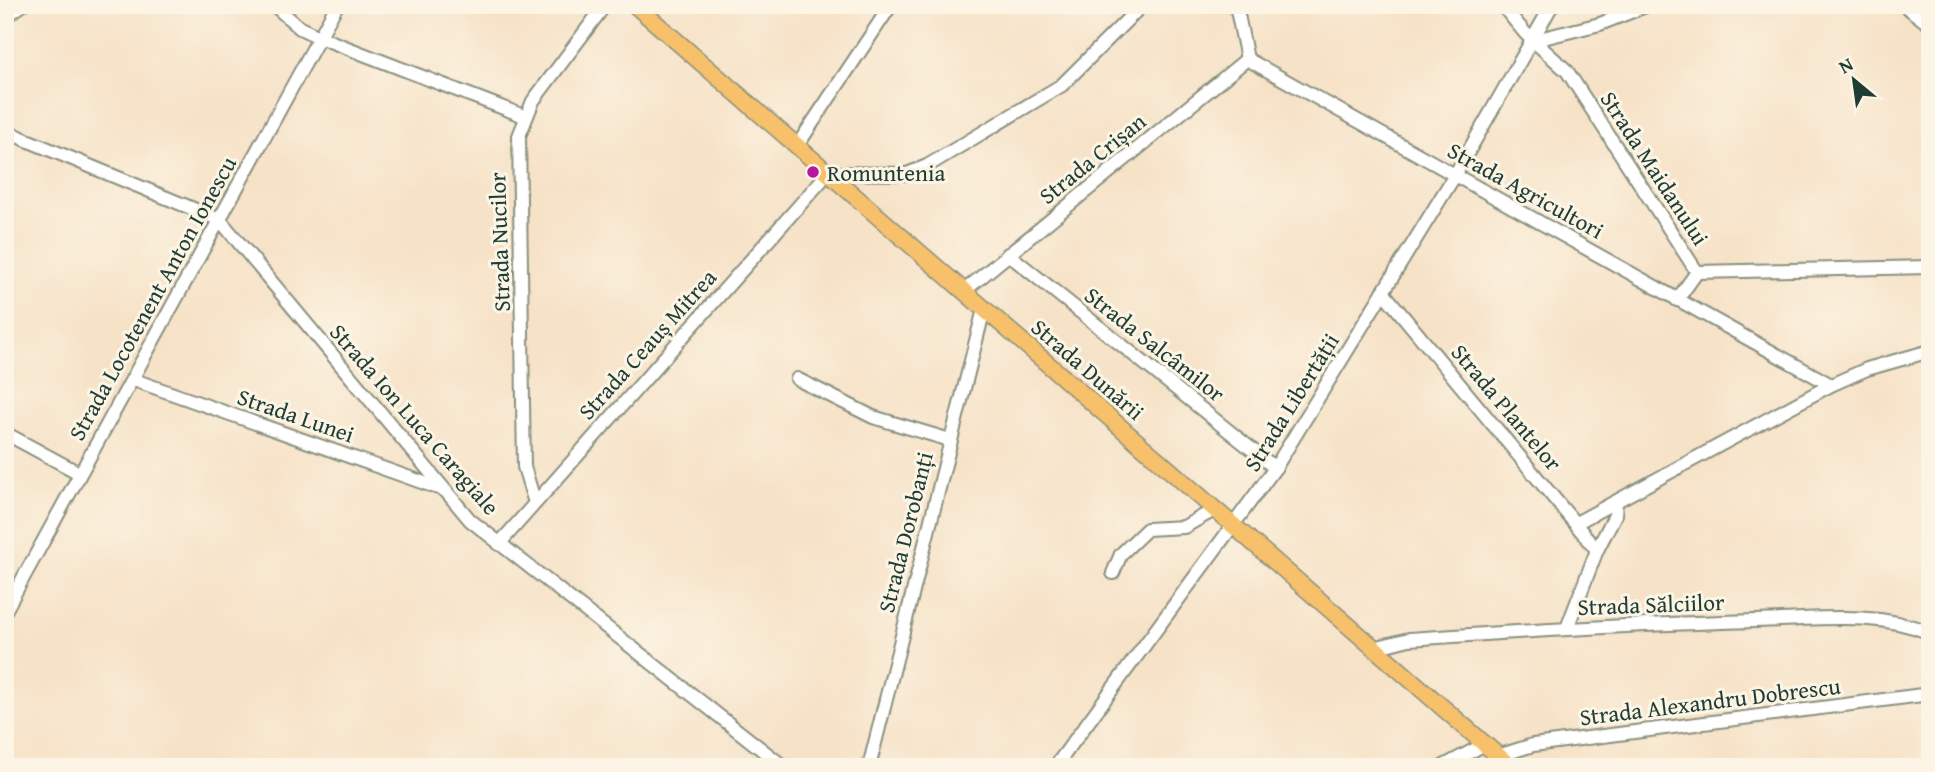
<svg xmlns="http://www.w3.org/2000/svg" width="1935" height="772" font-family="'Gentium Book Plus',serif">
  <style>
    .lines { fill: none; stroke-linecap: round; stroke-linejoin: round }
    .minor-casing { stroke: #8a907e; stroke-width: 16 }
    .major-casing { stroke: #8a907e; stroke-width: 19 }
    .minor { stroke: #fff; stroke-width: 12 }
    .major { stroke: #f7c06b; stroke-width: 16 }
    .poi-dot { fill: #b5179e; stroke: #fcf5e5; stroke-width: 2.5 }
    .labels { text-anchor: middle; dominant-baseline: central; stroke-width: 6; stroke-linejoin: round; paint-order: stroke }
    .street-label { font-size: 23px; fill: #1f3d34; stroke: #fcf5e5 }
    .poi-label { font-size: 23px; fill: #1f3d34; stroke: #fcf5e5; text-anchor: start }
  </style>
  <rect width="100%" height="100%" fill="#fcf5e5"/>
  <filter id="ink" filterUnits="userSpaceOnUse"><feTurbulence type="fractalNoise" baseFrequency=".0143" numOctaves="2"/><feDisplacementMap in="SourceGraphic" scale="14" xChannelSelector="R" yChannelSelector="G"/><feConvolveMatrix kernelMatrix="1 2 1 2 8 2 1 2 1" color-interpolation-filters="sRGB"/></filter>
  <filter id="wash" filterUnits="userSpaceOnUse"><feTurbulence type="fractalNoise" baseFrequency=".00686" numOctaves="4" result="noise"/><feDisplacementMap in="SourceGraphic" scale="28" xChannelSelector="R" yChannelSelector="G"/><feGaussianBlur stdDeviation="1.57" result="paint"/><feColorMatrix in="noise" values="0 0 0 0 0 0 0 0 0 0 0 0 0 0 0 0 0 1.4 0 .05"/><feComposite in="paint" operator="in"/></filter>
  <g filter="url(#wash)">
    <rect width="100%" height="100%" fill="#f6e2c7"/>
  </g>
  <g filter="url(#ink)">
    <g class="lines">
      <defs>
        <g id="minor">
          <path d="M 274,5 L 300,28 L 319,37 L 524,116"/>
          <path d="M 1236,5 L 1247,59 L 1831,385"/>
          <path d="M 1502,5 L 1525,33 L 1567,71 L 1697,272 L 1930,267"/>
          <path d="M 1904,5 L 1930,25"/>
          <path d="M 5,17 L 22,5"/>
          <path d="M 1535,40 L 1600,24 L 1648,5"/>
          <path d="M 5,131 L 220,220 L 470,520 L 784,767"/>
          <path d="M 797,146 L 891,5"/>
          <path d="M 1008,254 L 1275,468"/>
          <path d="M 964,291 L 1247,59"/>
          <path d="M 1383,292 L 1597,550"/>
          <path d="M 1677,300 L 1697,272"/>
          <path d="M 797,379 L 873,417 L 950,440"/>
          <path d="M 134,380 L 444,490"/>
          <path d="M 5,433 L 79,473"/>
          <path d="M 535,503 L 524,467 L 519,136 L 533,101 L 605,5"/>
          <path d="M 1576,523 L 1831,385 L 1867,369 L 1930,351"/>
          <path d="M 499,544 L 828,173 L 907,174 L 927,166 L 1062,85 L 1142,5"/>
          <path d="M 1113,573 L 1121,554 L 1147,529 L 1184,527 L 1214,510"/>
          <path d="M 5,611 L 337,5"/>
          <path d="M 1567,628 L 1597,550 L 1615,515 L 1616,503"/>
          <path d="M 1374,648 L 1409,639 C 1525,631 1640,624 1756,621 C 1813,620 1876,610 1930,633"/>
          <path d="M 1498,756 L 1533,745 L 1930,694"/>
          <path d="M 869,767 L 984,309"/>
          <path d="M 1055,767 L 1275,468 L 1455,175 L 1552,5"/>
          <path d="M 1442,767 L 1485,744"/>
        </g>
        <path id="major" d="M 635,5 L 1511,767"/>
      </defs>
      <!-- minor casing -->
      <use href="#minor" class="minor-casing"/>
      <!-- major casing -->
      <use href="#major" class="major-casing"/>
      <!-- minor -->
      <use href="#minor" class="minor"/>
      <!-- major -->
      <use href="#major" class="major"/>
    </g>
  </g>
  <!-- markers -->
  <circle class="poi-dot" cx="813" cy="172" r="7"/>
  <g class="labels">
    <!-- street labels -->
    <g class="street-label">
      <text transform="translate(1092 158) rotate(-39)">Strada Crișan</text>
      <text transform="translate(1655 168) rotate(57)">Strada Maidanului</text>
      <text transform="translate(1526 190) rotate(29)">Strada Agricultori</text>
      <text transform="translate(499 242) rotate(-92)">Strada Nucilor</text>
      <text transform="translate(152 298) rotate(-61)">Strada Locotenent Anton Ionescu</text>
      <text transform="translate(647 344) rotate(-48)">Strada Ceauș Mitrea</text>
      <text transform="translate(1155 344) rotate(38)">Strada Salcâmilor</text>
      <text transform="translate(1088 369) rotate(41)">Strada Dunării</text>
      <text transform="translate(1291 402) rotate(-58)">Strada Libertății</text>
      <text transform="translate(1507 407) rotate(50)">Strada Plantelor</text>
      <text transform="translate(296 415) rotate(19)">Strada Lunei</text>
      <text transform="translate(415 419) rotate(49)">Strada Ion Luca Caragiale</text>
      <text transform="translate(905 532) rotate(-76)">Strada Dorobanți</text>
      <text transform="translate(1651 604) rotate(-2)">Strada Sălciilor</text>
      <text transform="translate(1710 701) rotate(-7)">Strada Alexandru Dobrescu</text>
    </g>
    <!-- poi labels -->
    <g class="poi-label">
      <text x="827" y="172">Romuntenia</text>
    </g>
  </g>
  <!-- margin -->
  <rect width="1935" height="772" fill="none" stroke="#fcf5e5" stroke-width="28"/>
  <!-- north arrow -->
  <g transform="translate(1854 80) rotate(331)" stroke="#fcf5e5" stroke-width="5" paint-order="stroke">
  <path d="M0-5L12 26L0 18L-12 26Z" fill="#1f3d34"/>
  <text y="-10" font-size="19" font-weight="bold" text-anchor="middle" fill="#1f3d34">N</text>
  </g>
</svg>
